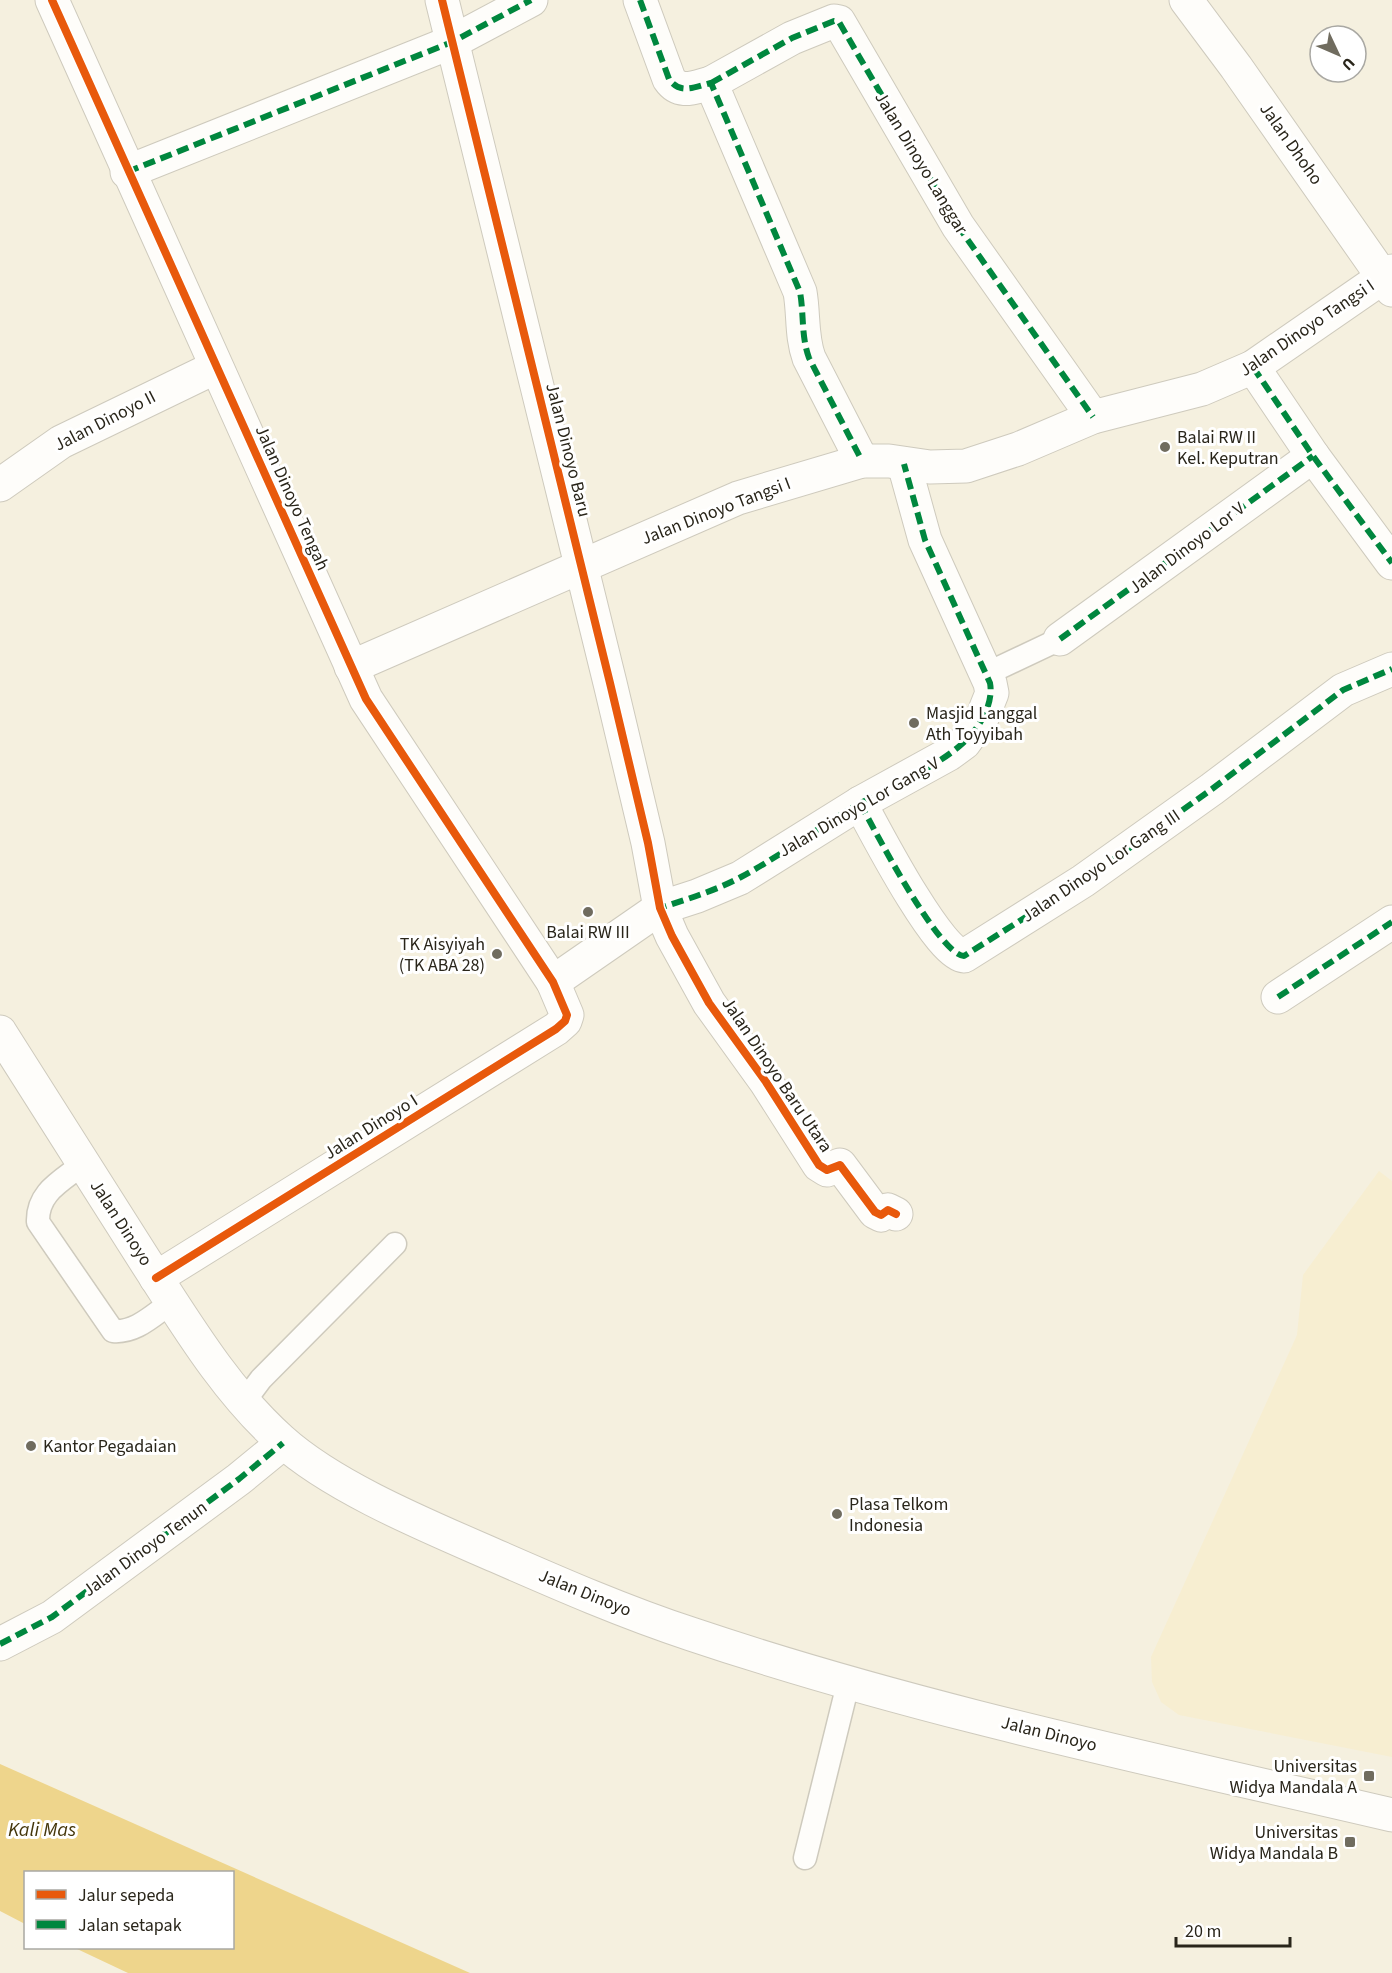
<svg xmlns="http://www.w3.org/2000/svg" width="1392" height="1973" font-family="'Source Sans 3',sans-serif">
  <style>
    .built { fill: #f7eed1 }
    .water { fill: #eed58c }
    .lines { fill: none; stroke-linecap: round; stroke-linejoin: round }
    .lane-casing { stroke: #cecabd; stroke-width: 25 }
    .street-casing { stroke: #cecabd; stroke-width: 35 }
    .secondary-casing { stroke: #cecabd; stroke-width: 35 }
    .lane { stroke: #fefdfa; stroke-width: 22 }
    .street { stroke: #fefdfa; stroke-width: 33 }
    .secondary { stroke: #fefdfa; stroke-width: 33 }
    .quiet { stroke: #00873e; stroke-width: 6; stroke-dasharray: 12 6; stroke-linecap: butt }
    .cycleway-casing { stroke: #fff; stroke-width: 11 }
    .cycleway { stroke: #e8590c; stroke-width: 8 }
    .poi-dot { fill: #706c5f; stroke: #fff; stroke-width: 2 }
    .labels { text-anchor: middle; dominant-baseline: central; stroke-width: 6; stroke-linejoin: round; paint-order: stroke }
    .street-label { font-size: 18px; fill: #29251a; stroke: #fff }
    .poi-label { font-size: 18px; fill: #29251a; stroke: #fff; text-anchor: start }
    .water-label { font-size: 20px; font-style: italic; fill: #44360b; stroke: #fff }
  </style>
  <rect width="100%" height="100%" fill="#f5f0df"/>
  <!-- built -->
  <path class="built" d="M 1379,1171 L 1392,1181 L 1392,1757 L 1179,1715 L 1161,1702 L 1152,1682 L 1151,1657 L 1297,1335 L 1303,1275 Z"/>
  <!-- water -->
  <path class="water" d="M 0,1764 L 470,1973 L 128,1973 L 75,1948 L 232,1948 L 232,1872 L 26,1872 L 25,1924 L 0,1911 Z"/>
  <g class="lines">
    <defs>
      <g id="lane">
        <path d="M 986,674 L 1060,639"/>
        <path d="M 83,1164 C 62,1181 37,1192 38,1222 L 113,1331 C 136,1333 153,1315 172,1302"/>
        <path d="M 243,1403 L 261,1379 L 395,1244"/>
        <path d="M 805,1858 L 848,1684"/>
      </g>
      <g id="street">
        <path d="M 52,0 L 366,699 L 553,982 L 567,1015 L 565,1021 L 556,1029 L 156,1278"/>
        <path d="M 442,0 L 610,683 L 648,843 L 660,908 L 672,936 L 709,1003 L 766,1082 L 819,1165 L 827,1170 L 840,1165 L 875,1212 L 881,1215 L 888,1210 L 896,1214"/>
        <path d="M 640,0 L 669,79 C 680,95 694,87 711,83 L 800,292 C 804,314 801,336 809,358 L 862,461"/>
        <path d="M 1186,0 L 1236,67 L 1392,290"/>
        <path d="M 711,83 L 792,38 L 834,21 L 839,22 L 958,226 L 1093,417"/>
        <path d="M 127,172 L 452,42 L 531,0"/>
        <path d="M 1253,367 L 1313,456 L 1392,563"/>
        <path d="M 0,485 L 61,442 L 216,367"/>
        <path d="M 1060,639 L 1313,456"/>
        <path d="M 351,667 L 738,498 L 862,461 L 889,461 L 930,467 L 966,466 L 1018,449 L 1093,417 L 1202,389 L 1253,367 L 1392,271"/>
        <path d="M 860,803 C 874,829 939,955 964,956 L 1083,881 L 1212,789 L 1343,690 L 1392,669"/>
        <path d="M 553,982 L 660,908 L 697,896 L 740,878 L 860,803 L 949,754 L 964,743 L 982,718 L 992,693 L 990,683 L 925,540 L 904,464"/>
        <path d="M 1278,997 L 1392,922"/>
        <path d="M 0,1644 L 52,1617 L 239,1479 L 283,1443"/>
      </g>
      <path id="secondary" d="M 0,1032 C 48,1108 96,1184 144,1259 C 185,1322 225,1390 281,1440 C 334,1488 430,1527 496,1556 C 560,1584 624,1612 691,1634 C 920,1711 1157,1760 1392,1815"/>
    </defs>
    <!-- lane casing -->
    <use href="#lane" class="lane-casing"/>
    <!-- street casing -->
    <use href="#street" class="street-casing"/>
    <!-- secondary casing -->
    <use href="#secondary" class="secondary-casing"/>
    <!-- lane -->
    <use href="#lane" class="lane"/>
    <!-- street -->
    <use href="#street" class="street"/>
    <!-- secondary -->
    <use href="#secondary" class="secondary"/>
    <!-- quiet -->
    <g class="quiet">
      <path d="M 640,0 L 669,79 C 680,95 694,87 711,83 L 800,292 C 804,314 801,336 809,358 L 862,461"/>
      <path d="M 711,83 L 792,38 L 834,21 L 839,22 L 958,226 L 1093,417"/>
      <path d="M 127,172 L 452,42 L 531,0"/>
      <path d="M 1253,367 L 1313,456 L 1392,563"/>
      <path d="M 1060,639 L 1313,456"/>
      <path d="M 860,803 C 874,829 939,955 964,956 L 1083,881 L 1212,789 L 1343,690 L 1392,669"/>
      <path d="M 662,913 L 660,908 C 687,899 715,891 741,877 C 782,855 820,826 861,803 C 894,784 934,769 963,743 C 979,729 994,704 990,683 L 925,540 L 904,464"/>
      <path d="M 1278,997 L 1392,922"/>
      <path d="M 0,1644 L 52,1617 L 239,1479 L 283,1443"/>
    </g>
    <defs>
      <g id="cycleway">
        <path d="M 52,0 L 366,699 L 553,982 L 567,1015 L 565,1021 L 556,1029 L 156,1278"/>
        <path d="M 442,0 L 610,683 L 648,843 L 660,908 L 672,936 L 709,1003 L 766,1082 L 819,1165 L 827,1170 L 840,1165 L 875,1212 L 881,1215 L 888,1210 L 896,1214"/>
      </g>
    </defs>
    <!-- cycleway casing -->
    <use href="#cycleway" class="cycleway-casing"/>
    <!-- cycleway -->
    <use href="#cycleway" class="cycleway"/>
  </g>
  <!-- markers -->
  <g class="poi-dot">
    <circle cx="1165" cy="447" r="6"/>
    <circle cx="914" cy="723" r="6"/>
    <circle cx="588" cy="912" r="6"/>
    <circle cx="497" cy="954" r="6"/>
    <circle cx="31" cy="1446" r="6"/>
    <circle cx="837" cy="1514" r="6"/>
    <rect x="1363" y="1770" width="12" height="12" rx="3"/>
    <rect x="1344" y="1836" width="12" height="12" rx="3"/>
  </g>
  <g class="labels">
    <!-- street labels -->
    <g class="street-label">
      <text transform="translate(1291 144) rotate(55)">Jalan Dhoho</text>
      <text transform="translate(921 163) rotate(59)">Jalan Dinoyo Langgar</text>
      <text transform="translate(1307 328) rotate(-34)">Jalan Dinoyo Tangsi I</text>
      <text transform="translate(105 421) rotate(-27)">Jalan Dinoyo II</text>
      <text transform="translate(568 450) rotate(76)">Jalan Dinoyo Baru</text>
      <text transform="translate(292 498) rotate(66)">Jalan Dinoyo Tengah</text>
      <text transform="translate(716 511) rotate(-21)">Jalan Dinoyo Tangsi I</text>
      <text transform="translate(1187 548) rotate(-37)">Jalan Dinoyo Lor V</text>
      <text transform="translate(859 807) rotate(-30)">Jalan Dinoyo Lor Gang V</text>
      <text transform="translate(1101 866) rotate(-34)">Jalan Dinoyo Lor Gang III</text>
      <text transform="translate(777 1075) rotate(56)">Jalan Dinoyo Baru Utara</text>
      <text transform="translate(371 1127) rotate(-32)">Jalan Dinoyo I</text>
      <text transform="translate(121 1223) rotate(57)">Jalan Dinoyo</text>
      <text transform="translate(145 1549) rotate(-36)">Jalan Dinoyo Tenun</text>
      <text transform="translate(585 1593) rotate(22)">Jalan Dinoyo</text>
      <text transform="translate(1049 1734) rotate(14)">Jalan Dinoyo</text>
    </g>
    <!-- poi labels -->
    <g class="poi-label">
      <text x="1177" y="437">Balai RW II<tspan x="1177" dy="21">Kel. Keputran</tspan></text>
      <text x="926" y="713">Masjid Langgal<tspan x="926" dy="21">Ath Toyyibah</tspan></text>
      <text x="588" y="932" text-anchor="middle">Balai RW III</text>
      <text x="485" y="944" text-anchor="end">TK Aisyiyah<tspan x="485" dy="21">(TK ABA 28)</tspan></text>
      <text x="43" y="1446">Kantor Pegadaian</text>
      <text x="849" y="1504">Plasa Telkom<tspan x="849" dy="21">Indonesia</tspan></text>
      <text x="1357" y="1766" text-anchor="end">Universitas<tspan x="1357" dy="21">Widya Mandala A</tspan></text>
      <text x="1338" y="1832" text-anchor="end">Universitas<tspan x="1338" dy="21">Widya Mandala B</tspan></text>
    </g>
    <!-- water labels -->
    <g class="water-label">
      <text x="42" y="1830">Kali Mas</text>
    </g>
  </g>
  <!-- legend -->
  <rect x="24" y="1871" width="210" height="78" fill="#ffffff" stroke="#a9a8a3" stroke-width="1.5"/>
  <rect x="36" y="1890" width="30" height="9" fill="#e8590c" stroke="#a9a8a3" stroke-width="1.5"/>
  <text x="78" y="1901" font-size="18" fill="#29251a">Jalur sepeda</text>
  <rect x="36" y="1920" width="30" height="9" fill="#00873e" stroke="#a9a8a3" stroke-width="1.5"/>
  <text x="78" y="1931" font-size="18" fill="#29251a">Jalan setapak</text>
  <!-- north arrow -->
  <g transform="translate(1338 54) rotate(134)"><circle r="28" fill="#ffffff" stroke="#a9a8a3" stroke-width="1.5"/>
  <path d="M0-4.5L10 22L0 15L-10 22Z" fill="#706c5f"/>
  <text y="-9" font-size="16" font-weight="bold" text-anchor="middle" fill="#29251a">U</text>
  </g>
  <!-- scale -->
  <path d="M1176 1937v9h114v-9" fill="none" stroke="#29251a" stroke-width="3"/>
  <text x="1185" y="1937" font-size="18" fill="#29251a" stroke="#ffffff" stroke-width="4.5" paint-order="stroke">20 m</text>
</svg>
